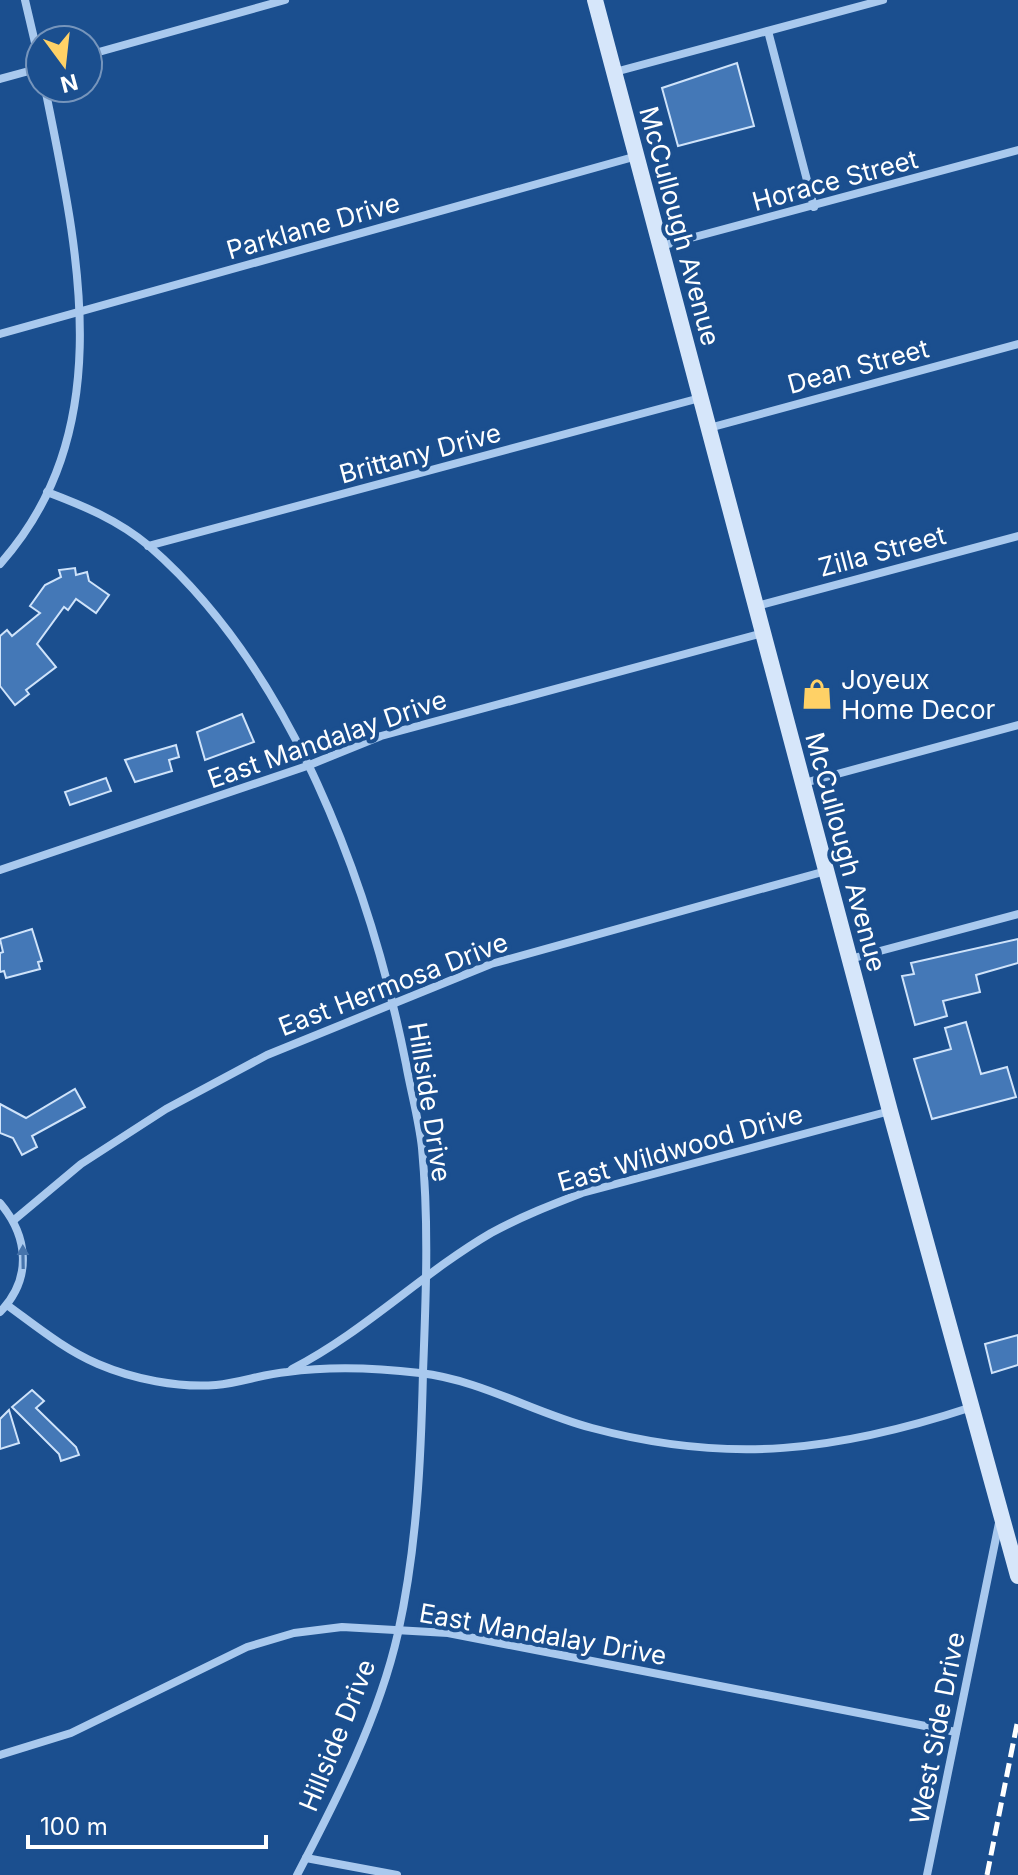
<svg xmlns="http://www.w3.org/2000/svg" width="1018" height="1875" font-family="Inter,sans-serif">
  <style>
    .building { fill: #4478b7; stroke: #cfe3fa; stroke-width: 2 }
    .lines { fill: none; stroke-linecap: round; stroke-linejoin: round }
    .street { stroke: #a9c9ee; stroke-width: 8 }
    .secondary { stroke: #d6e6fa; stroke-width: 16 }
    .rail { stroke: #fff; stroke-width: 5; stroke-dasharray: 14 6; stroke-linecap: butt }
    .oneway { fill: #4674ac }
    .labels { text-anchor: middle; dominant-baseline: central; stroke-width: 8; stroke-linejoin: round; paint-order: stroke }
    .street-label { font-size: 26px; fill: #fff; stroke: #1b4f8f }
    .poi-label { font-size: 26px; fill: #fff; stroke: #1b4f8f; text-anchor: start }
  </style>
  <rect width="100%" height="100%" fill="#1b4f8f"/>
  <!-- building -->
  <g class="building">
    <path d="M 737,63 L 754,126 L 678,146 L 662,88 Z"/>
    <path d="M 75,568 L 76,575 L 87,572 L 89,581 L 109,595 L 96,613 L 76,599 L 68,610 L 64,607 L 37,644 L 56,667 L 26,690 L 29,694 L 15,705 L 0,686 L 0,636 L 7,630 L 12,636 L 40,613 L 30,606 L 45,585 L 61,577 L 59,570 Z"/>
    <path d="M 242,714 L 254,742 L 205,760 L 197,732 Z"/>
    <path d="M 176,745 L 179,757 L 169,760 L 172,771 L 135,782 L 125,760 Z"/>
    <path d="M 106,778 L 111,791 L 70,805 L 65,792 Z"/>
    <path d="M 32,929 L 42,961 L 38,962 L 40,969 L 6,978 L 4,971 L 0,972 L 0,953 L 3,952 L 0,939 Z"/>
    <path d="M 1018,939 L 1018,963 L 976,975 L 980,992 L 943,1001 L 947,1016 L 915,1025 L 902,976 L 914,974 L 911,963 Z"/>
    <path d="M 966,1022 L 981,1074 L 1007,1067 L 1016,1097 L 932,1119 L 914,1059 L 951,1049 L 945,1028 Z"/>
    <path d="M 75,1089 L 85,1107 L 32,1136 L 37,1147 L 22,1155 L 13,1138 L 0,1133 L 0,1104 L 26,1118 Z"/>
    <path d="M 1018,1335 L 1018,1365 L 992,1373 L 985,1344 Z"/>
    <path d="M 32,1390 L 44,1401 L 36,1408 L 76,1447 L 79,1455 L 61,1461 L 59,1454 L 12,1407 Z"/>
    <path d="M 9,1410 L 19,1443 L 0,1449 L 0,1419 Z"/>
  </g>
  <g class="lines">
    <!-- street -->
    <g class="street">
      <path d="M 25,0 L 40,64"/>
      <path d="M 768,31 L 814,207"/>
      <path d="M 88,55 L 285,0"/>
      <path d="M 615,72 L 883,0"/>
      <path d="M 0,79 L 40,68"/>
      <path d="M 661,246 L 1018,150"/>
      <path d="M 0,334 L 637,156"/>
      <path d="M 709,428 L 1018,344"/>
      <path d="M 47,492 C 84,506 118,520 149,546 C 291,669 370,884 406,1064 C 411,1092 419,1120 422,1148 C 429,1223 426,1296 423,1372 C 421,1459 417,1547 398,1633 C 379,1717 337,1799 297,1875"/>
      <path d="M 148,546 L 700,398"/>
      <path d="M 0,564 C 121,428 77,248 45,88"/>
      <path d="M 757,606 L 1018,536"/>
      <path d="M 804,783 L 1018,725"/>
      <path d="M 0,870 L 307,766 L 381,736 L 763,633"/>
      <path d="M 850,959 L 1018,914"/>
      <path d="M 0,1203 C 28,1236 33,1278 0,1312"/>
      <path d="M 14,1220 L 81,1164 L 166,1109 L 267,1055 L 491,964 L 826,871"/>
      <path d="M 7,1305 C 36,1326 65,1350 98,1364 C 133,1379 178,1388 216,1385 C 240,1383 263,1374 287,1372 C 330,1366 378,1368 420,1373 C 481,1380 534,1413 592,1428 C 730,1465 838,1451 972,1407"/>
      <path d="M 292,1369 C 364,1332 421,1274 491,1233 C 520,1217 551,1205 582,1193 L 890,1111"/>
      <path d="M 0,1755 L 71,1733 L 247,1647 L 294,1633 L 342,1627 L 448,1633 L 956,1732"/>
      <path d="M 306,1858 L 397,1875"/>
      <path d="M 927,1875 L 999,1523"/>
    </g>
    <!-- secondary -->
    <path class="secondary" d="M 595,0 L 890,1111 L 1018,1576"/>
    <!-- rail -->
    <path class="rail" d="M 987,1875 L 1018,1719"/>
  </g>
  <!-- one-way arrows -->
  <defs><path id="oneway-solid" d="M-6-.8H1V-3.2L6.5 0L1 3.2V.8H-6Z" transform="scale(2)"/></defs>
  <use class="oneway" href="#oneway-solid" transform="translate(23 1257) rotate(-91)"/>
  <!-- icons -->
  <defs>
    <symbol id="shop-bare" viewBox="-9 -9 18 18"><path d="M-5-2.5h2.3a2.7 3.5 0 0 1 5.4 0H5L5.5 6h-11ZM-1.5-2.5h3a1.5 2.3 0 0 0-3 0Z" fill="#ffd166" stroke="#1b4f8f" stroke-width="2.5" paint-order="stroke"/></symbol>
  </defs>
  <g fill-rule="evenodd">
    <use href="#shop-bare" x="795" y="672" width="44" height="44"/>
  </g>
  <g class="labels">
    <!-- street labels -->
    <g class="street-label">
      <text transform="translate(835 180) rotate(-15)">Horace Street</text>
      <text transform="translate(313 226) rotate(-16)">Parklane Drive</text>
      <text transform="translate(680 226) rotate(75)">McCullough Avenue</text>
      <text transform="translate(858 366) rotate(-15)">Dean Street</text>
      <text transform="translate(420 453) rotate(-15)">Brittany Drive</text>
      <text transform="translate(882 551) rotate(-15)">Zilla Street</text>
      <text transform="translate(327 739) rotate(-19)">East Mandalay Drive</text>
      <text transform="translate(846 852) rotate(75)">McCullough Avenue</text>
      <text transform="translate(393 984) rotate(-21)">East Hermosa Drive</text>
      <text transform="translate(430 1102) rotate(81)">Hillside Drive</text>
      <text transform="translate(680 1148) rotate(-16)">East Wildwood Drive</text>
      <text transform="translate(543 1634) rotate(10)">East Mandalay Drive</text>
      <text transform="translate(937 1728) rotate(-79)">West Side Drive</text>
      <text transform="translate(337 1735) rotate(-68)">Hillside Drive</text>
    </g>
    <!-- poi labels -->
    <g class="poi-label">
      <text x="841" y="679">Joyeux<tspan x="841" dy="30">Home Decor</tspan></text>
    </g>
  </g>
  <!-- north arrow -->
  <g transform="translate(64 64) rotate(165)"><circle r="38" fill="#1b4f8f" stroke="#7695bc" stroke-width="2"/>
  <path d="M0-6L14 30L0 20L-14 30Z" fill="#ffd166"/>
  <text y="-12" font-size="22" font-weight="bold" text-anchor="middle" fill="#ffffff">N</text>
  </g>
  <!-- scale -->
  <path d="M28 1835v12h238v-12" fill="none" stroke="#ffffff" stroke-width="4"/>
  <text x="40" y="1835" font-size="24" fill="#ffffff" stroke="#1b4f8f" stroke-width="6" paint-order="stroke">100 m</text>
</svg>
